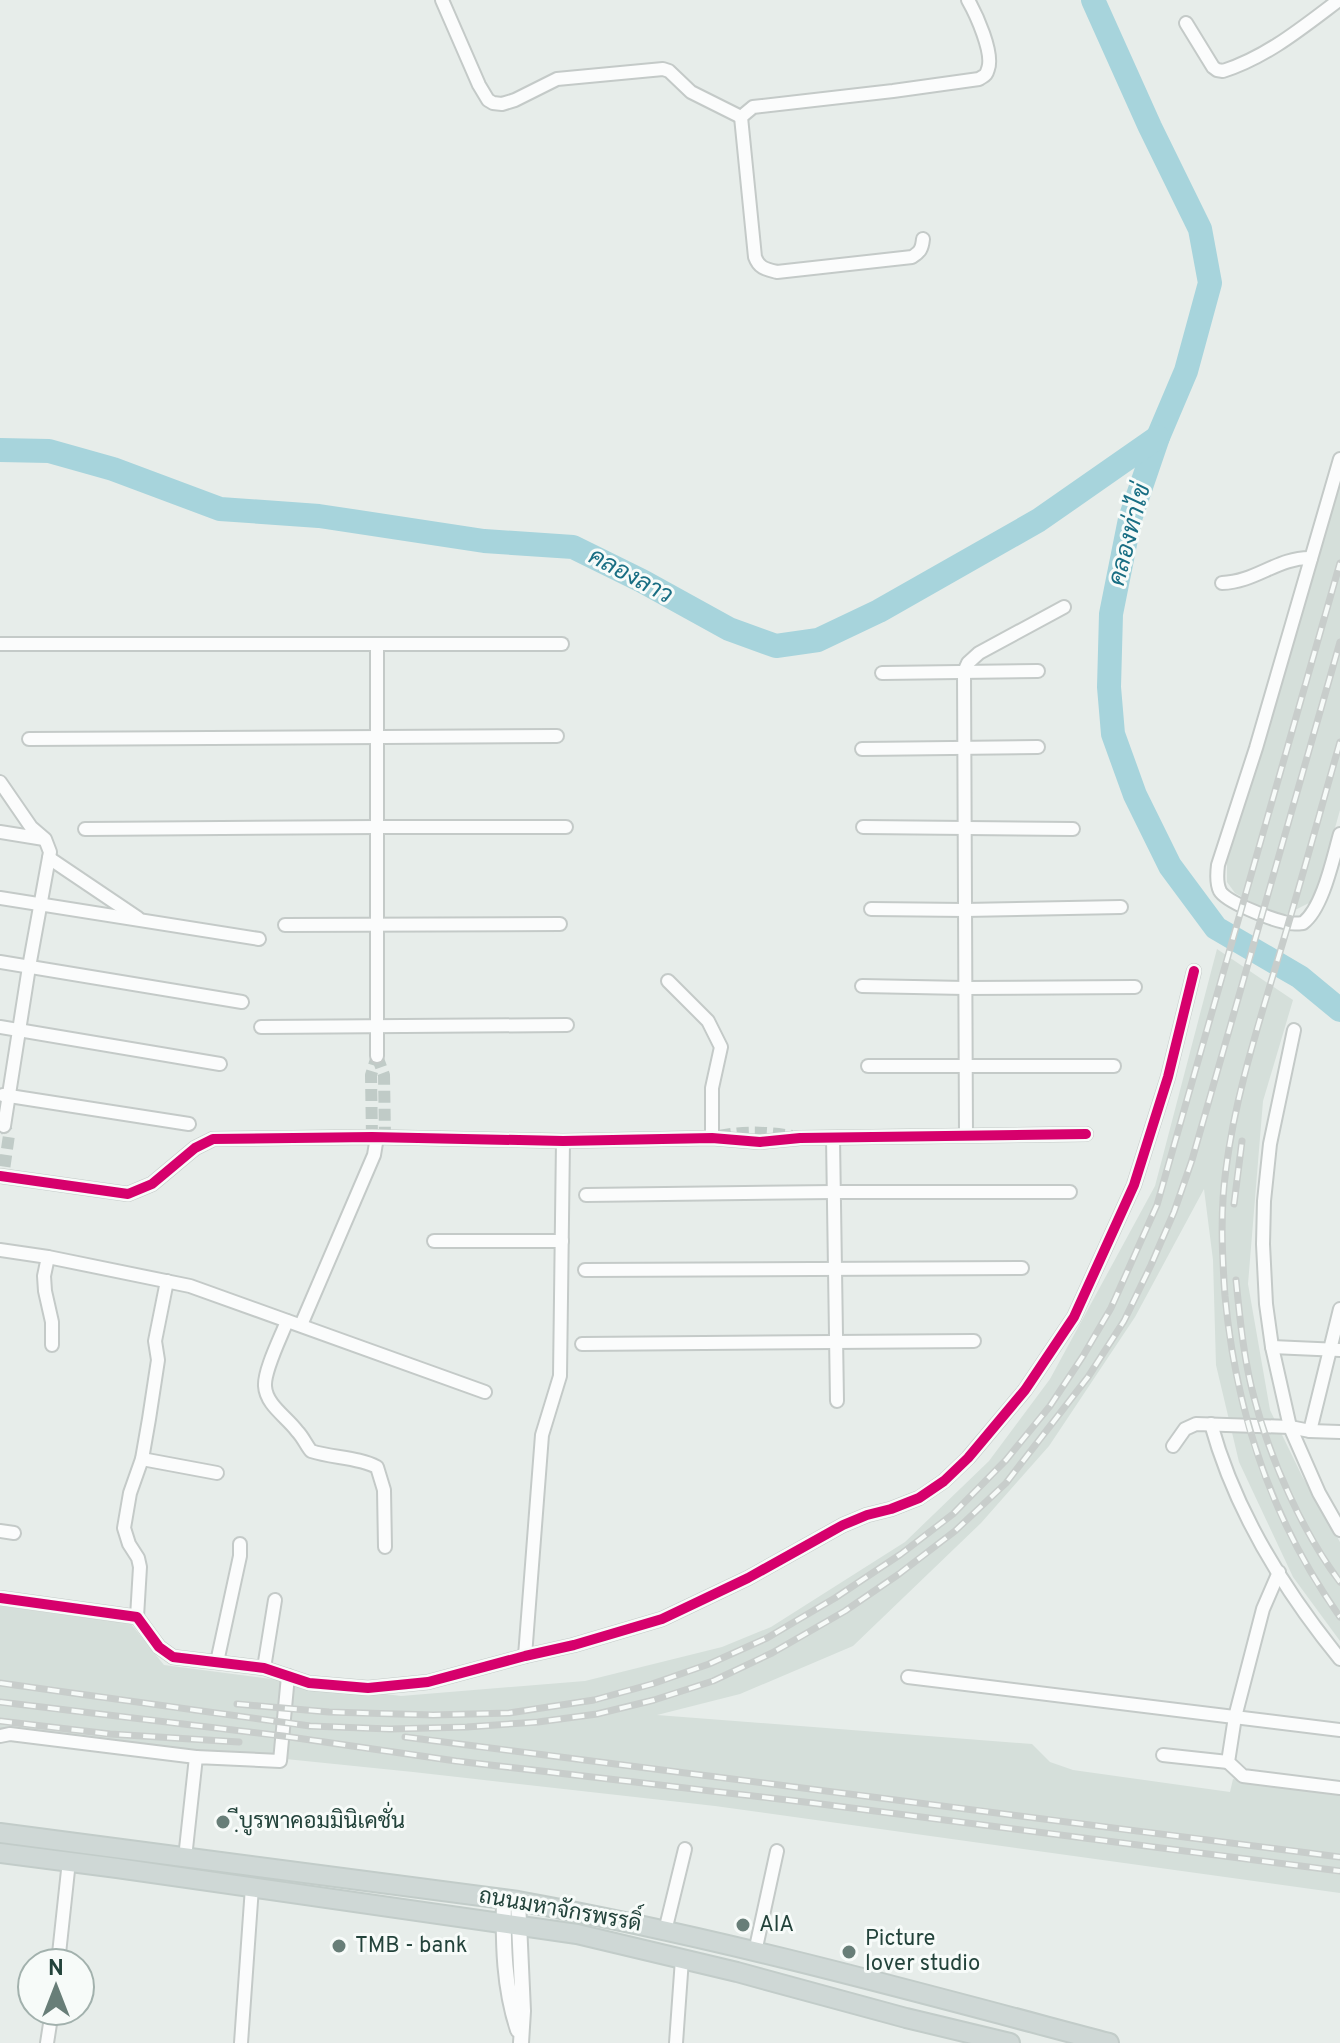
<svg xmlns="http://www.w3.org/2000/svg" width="1340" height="2043" font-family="Overpass,Sarabun,sans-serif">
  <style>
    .built { fill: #d5dfda }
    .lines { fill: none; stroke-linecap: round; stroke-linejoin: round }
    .river { stroke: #a7d4dc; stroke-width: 24 }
    .minor-tunnel { stroke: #c0cbc7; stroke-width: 12; stroke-dasharray: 12 6; stroke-linecap: butt }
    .minor-casing { stroke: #c4cac8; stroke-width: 16 }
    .tertiary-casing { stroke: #c4cac8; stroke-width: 18 }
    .primary-casing { stroke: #c2ccc9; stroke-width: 22 }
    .minor { stroke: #fbfcfc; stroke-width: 12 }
    .tertiary { stroke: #fbfcfc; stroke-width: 14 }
    .primary { stroke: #cfd8d6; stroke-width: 18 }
    .rail-casing { stroke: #c8cdcb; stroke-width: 7 }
    .rail { stroke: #f7fbf9; stroke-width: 4; stroke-dasharray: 12; stroke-linecap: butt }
    .cycleway-casing { stroke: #f7fbf9; stroke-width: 15 }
    .cycleway { stroke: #d6006c; stroke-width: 10 }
    .poi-dot { fill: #687e78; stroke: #f7fbf9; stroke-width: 3 }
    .labels { text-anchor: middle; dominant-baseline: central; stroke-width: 6; stroke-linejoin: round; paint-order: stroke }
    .poi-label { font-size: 22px; fill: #23433b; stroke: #f7fbf9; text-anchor: start }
    .street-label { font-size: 22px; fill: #23433b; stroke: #f7fbf9 }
    .water-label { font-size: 24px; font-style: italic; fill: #196e83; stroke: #f7fbf9 }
  </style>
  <rect width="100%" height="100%" fill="#e7edea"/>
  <!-- built -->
  <g class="built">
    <path d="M 1340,483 L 1340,810 L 1318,889 L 1313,901 L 1285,915 L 1274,914 L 1235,893 L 1227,882 L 1227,858 Z"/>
    <path d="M 1217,949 L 1293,1000 L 1263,1101 L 1248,1284 L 1270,1410 L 1302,1476 L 1340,1542 L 1340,1641 L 1293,1577 L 1239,1462 L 1216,1365 L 1213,1260 L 1204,1189 L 1135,1317 L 1049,1446 L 981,1523 L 853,1646 L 740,1694 L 657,1715 L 1032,1744 L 1050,1762 L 1073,1770 L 1230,1792 L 1233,1779 L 1340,1786 L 1340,1893 L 715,1806 L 413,1772 L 0,1730 L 0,1606 L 131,1624 L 164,1665 L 401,1696 L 585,1681 L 722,1647 L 771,1627 L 905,1542 L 989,1461 L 1050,1379 L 1155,1186 Z"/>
  </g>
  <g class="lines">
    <!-- river -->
    <g class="river">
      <path d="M 1093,0 L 1150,127 L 1200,229 L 1210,283 L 1186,371 L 1158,437 L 1130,519 L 1111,614 L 1109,687 L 1113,734 L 1135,795 L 1170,866 L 1216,928 L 1300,977 L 1340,1010"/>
      <path d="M 0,450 L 49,451 L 113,469 L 220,509 L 319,516 L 484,541 L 573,547 L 642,581 L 729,629 L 776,646 L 818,640 L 879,611 L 1039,520 L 1158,437"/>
    </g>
    <!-- minor-tunnel -->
    <g class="minor-tunnel">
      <path d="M 377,1056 L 384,1075 L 385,1137"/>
      <path d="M 0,1130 L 4,1126 L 9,1135 L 3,1177"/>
      <path d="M 719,1136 C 745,1131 766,1132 792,1136"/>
      <path d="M 372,1137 L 371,1075 L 377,1056"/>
    </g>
    <defs>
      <g id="minor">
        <path d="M 442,0 L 479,85 L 488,100 L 493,103 L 502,104 L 515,100 L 557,79 L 663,69 L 669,71 L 691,92 L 741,117"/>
        <path d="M 1186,23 L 1213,67 L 1217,70 L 1223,71 C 1267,57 1303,27 1339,0"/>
        <path d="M 741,117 L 753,107 L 893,91 L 979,79 C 985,75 986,76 988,69 C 994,53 976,14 968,0"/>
        <path d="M 741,117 L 755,257 C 759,268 765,269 777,272 L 912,257 C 920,252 922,249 923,239"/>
        <path d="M 1340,459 L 1256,748 L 1218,865 C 1217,873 1216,883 1220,891 C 1226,902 1271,919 1284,922 C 1290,924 1296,924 1303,923 C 1323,908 1333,858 1340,834"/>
        <path d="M 1222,583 C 1256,582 1278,557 1311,558"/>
        <path d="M 0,644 L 562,644"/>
        <path d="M 882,673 L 1038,671"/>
        <path d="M 29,739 L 557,736"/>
        <path d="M 862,749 L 1038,747"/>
        <path d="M 0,782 L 31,827 L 45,839 L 50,852 L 29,967 L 4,1126"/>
        <path d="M 863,827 L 1073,829"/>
        <path d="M 85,829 L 377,827 L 566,827"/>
        <path d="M 0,832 L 44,839"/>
        <path d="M 49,858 L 138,918"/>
        <path d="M 0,898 L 259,939"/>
        <path d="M 871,909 L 965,910 L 1121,907"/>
        <path d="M 285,925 L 560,924"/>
        <path d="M 0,962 L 242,1002"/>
        <path d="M 668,981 L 708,1021 L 721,1047 L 712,1088 L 712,1138"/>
        <path d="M 862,986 L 965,988 L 1135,987"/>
        <path d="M 0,1027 L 220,1064"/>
        <path d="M 261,1027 L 567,1025"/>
        <path d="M 1294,1030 L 1270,1144 L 1264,1201 L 1263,1244 L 1266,1304 L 1272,1347 L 1290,1427 L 1319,1493 L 1340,1530"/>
        <path d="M 377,1056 L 377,644"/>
        <path d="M 868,1066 L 1114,1066"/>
        <path d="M 3,1095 L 189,1124"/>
        <path d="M 966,1135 L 964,672 L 968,663 L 979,653 L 1064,607"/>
        <path d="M 833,1138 L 837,1401"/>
        <path d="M 0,1176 L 128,1194 L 152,1184 L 195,1148 L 213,1139 L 372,1137 L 563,1141 L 712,1138 L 760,1142 L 800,1138 L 1086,1134"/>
        <path d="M 586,1195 L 834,1192 L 1070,1192"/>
        <path d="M 434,1241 L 562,1241"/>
        <path d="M 0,1250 L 48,1257 L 190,1286 L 485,1392"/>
        <path d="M 48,1257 L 44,1276 L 45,1291 L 52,1322 L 52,1345"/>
        <path d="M 585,1270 L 1022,1268"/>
        <path d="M 287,1321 C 281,1337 264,1370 265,1386 C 266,1405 287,1417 297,1431 C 303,1437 306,1445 311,1451 C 332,1458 358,1457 377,1467 L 384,1490 L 385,1547"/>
        <path d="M 301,1325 L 374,1155 L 377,1137"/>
        <path d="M 582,1344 L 974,1341"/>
        <path d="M 1272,1347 L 1340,1350"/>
        <path d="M 1211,1424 C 1235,1511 1283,1589 1340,1659"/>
        <path d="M 1310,1431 L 1340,1309"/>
        <path d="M 1173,1446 L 1185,1429 L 1196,1424 L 1290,1427 L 1310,1431 L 1340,1432"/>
        <path d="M 142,1459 L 217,1473"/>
        <path d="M 0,1531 L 14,1533"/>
        <path d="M 1279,1572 L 1263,1609 L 1235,1717 L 1228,1762 L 1243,1776 L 1340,1788"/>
        <path d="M 0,1598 L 137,1617 L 159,1647 L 173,1657 L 264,1668 L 309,1683 L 368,1688 L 428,1682 L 525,1656 L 574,1645 L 662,1619 L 748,1578 L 843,1525 L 867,1515 L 891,1509 L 919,1498 L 944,1481 L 968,1458 L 1025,1390 L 1074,1317 L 1134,1185 L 1168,1077 L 1194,971"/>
        <path d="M 137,1617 L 140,1567 L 138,1558 L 129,1544 L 124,1528 L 130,1493 L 142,1459 L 149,1419 L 158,1360 L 155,1341 L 167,1281"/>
        <path d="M 525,1656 L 542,1435 L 560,1376 L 563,1141"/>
        <path d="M 217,1662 L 240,1556 L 240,1544"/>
        <path d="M 264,1668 L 275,1600"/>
        <path d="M 908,1677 L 1340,1730"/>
        <path d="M 0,1736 L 10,1734 L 196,1757"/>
        <path d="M 1163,1755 L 1228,1762"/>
        <path d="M 185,1858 L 196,1757 L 280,1761 L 288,1676"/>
        <path d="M 665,1931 L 685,1849"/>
        <path d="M 755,1952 L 777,1851"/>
        <path d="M 58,1963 L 69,1861"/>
        <path d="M 47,2043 L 52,2011"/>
        <path d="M 241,2043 L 252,1887"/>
        <path d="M 676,2043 L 682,1959"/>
      </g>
      <g id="tertiary">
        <path d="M 504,1899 C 503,1944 504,1988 518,2030"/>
        <path d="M 518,1901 L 523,2011 L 521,2043"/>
      </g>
      <g id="primary">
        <path d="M 0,1833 L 518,1901 C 718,1937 913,1991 1109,2043"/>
        <path d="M 0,1853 L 117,1868 L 577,1934 L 737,1972 L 906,2018 L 1010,2043"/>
      </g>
    </defs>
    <!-- minor casing -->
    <use href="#minor" class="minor-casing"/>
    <!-- tertiary casing -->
    <use href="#tertiary" class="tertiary-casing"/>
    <!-- primary casing -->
    <use href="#primary" class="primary-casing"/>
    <!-- minor -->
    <use href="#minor" class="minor"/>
    <!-- tertiary -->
    <use href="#tertiary" class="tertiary"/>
    <!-- primary -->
    <use href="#primary" class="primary"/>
    <defs>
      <g id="rail">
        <path d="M 1340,742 C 1320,812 1301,882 1280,952 C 1259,1023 1235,1096 1226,1169 C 1220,1211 1222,1254 1225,1296 C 1236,1413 1271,1520 1340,1617"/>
        <path d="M 1234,1204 L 1242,1141"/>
        <path d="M 1236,1280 C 1240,1320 1244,1362 1255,1401 C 1271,1461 1303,1533 1340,1582"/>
        <path d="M 0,1683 L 310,1726 L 390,1729 L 467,1727 L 538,1722 L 597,1714 L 654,1700 L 713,1681 L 772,1653 L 845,1611 L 899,1574 L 955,1531 L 1006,1483 L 1088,1377 L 1124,1321 L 1151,1265 L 1174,1212 L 1192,1160 L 1340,642"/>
        <path d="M 0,1702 L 283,1736 L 456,1761 L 813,1803 L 1340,1871"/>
        <path d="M 237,1704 L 329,1712 L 433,1715 L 509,1713 L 594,1700 L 652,1684 L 709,1664 L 767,1638 L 835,1598 L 901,1554 L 953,1514 L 1006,1460 L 1050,1406 L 1083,1356 L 1111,1308 L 1157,1205 L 1340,563"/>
        <path d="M 0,1721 L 110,1734 L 239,1742"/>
        <path d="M 405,1737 L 1340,1857"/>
      </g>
    </defs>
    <!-- rail casing -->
    <use href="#rail" class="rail-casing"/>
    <!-- rail -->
    <use href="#rail" class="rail"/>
    <defs>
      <g id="cycleway">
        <path d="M 0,1176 L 128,1194 L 152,1184 L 195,1148 L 213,1139 L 372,1137 L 563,1141 L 712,1138 L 760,1142 L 800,1138 L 1086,1134"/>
        <path d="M 0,1598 L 137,1617 L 159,1647 L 173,1657 L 264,1668 L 309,1683 L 368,1688 L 428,1682 L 525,1656 L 574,1645 L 662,1619 L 748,1578 L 843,1525 L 867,1515 L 891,1509 L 919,1498 L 944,1481 L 968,1458 L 1025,1390 L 1074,1317 L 1134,1185 L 1168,1077 L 1194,971"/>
      </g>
    </defs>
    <!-- cycleway casing -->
    <use href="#cycleway" class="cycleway-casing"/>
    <!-- cycleway -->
    <use href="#cycleway" class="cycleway"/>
  </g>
  <!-- markers -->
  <g class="poi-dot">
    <circle cx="223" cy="1822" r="8"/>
    <circle cx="743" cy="1925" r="8"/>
    <circle cx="339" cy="1946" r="8"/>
    <circle cx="849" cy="1952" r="8"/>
  </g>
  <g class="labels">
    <!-- poi labels -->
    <g class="poi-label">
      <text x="239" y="1822">ฺีบูรพาคอมมินิเคชั่น</text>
      <text x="759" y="1925">AIA</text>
      <text x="865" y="1939">Picture<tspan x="865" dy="25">lover studio</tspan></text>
      <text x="355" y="1946">TMB - bank</text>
    </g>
    <!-- street labels -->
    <g class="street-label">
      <text transform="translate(560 1911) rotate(10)">ถนนมหาจักรพรรดิ์</text>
    </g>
    <!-- water labels -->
    <g class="water-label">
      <text transform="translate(1131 535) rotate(-75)">คลองท่าไข่</text>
      <text transform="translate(630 577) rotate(28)">คลองลาว</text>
    </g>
  </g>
  <!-- north arrow -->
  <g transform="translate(56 1987)"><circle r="38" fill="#f7fbf9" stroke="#a2b1ad" stroke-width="2"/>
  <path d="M0-6L14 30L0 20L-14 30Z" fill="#687e78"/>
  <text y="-12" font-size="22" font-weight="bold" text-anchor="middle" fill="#23433b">N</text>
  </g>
</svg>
